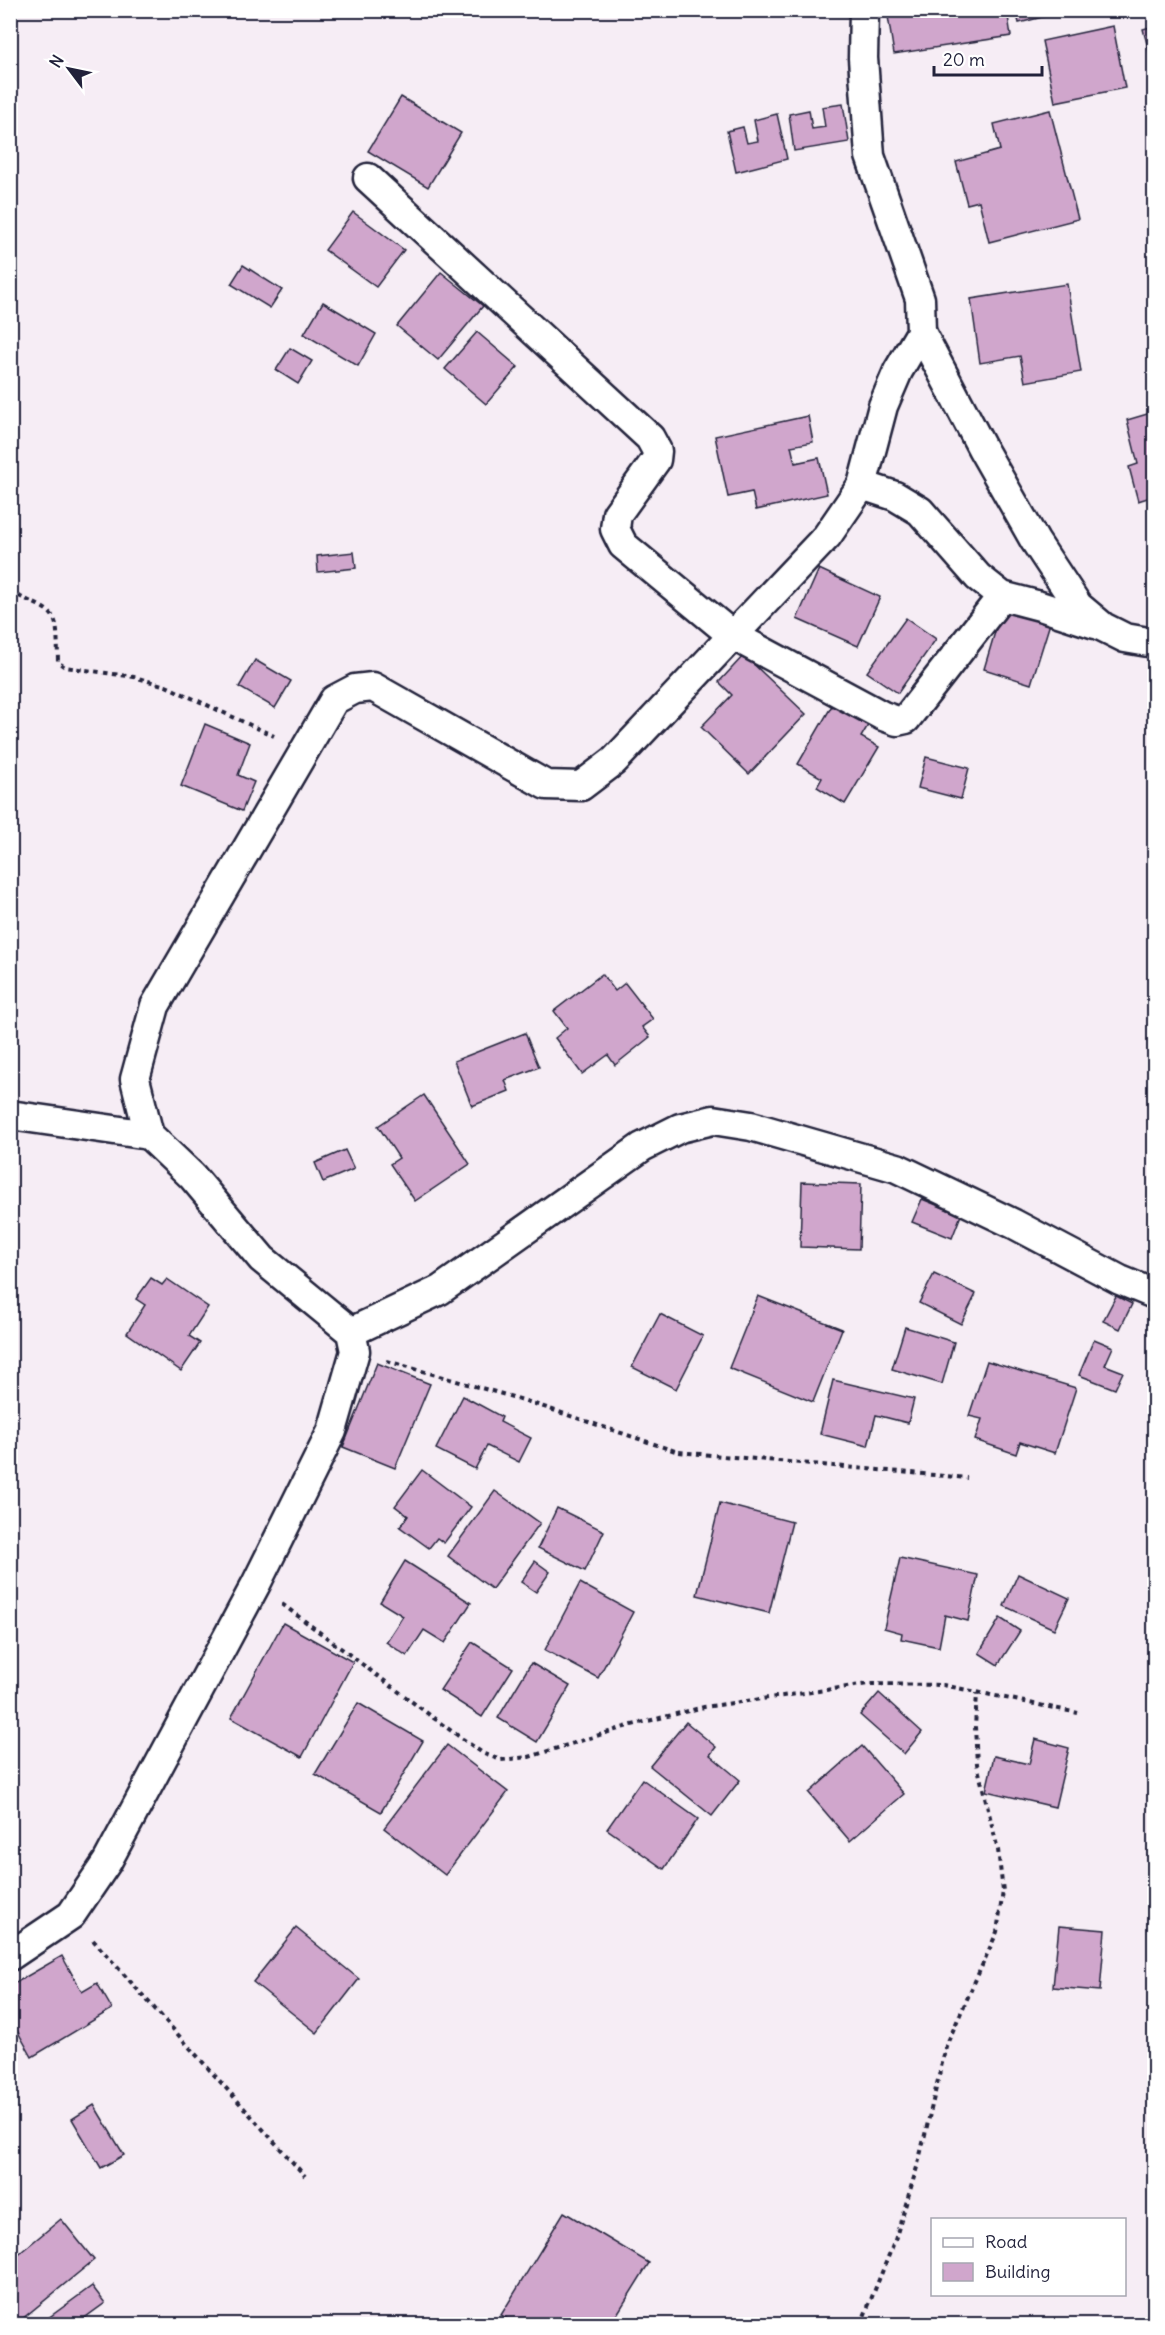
<svg xmlns="http://www.w3.org/2000/svg" width="1165" height="2335" font-family="Delius,sans-serif">
  <style>
    .building { fill: #d0a6cc; stroke: #22223b; stroke-width: 1.5 }
    .lines { fill: none; stroke-linecap: round; stroke-linejoin: round }
    .minor-casing { stroke: #22223b; stroke-width: 33 }
    .path { stroke: #22223b; stroke-width: 4; stroke-dasharray: 4.5 4.5; stroke-linecap: butt }
    .minor { stroke: #fff; stroke-width: 28 }
  </style>
  <rect width="100%" height="100%" fill="#f6edf5"/>
  <filter id="ink" filterUnits="userSpaceOnUse"><feTurbulence type="fractalNoise" baseFrequency=".0167" numOctaves="2"/><feDisplacementMap in="SourceGraphic" scale="12" xChannelSelector="R" yChannelSelector="G"/><feConvolveMatrix kernelMatrix="1 2 1 2 8 2 1 2 1" color-interpolation-filters="sRGB"/></filter>
  <g filter="url(#ink)">
    <!-- building -->
    <g class="building">
      <path d="M 887,10 L 1007,10 L 1011,36 L 894,54 Z"/>
      <path d="M 1016,10 L 1069,10 L 1019,23 Z"/>
      <path d="M 1113,26 L 1125,88 L 1055,102 L 1042,41 Z"/>
      <path d="M 1154,26 L 1154,65 L 1153,66 L 1143,29 Z"/>
      <path d="M 401,97 L 461,133 L 428,187 L 368,151 Z"/>
      <path d="M 843,104 L 849,142 L 794,151 L 789,114 L 809,110 L 812,129 L 825,127 L 822,107 Z"/>
      <path d="M 1050,110 L 1078,219 L 989,242 L 979,201 L 967,204 L 956,162 L 1000,150 L 994,124 Z"/>
      <path d="M 777,114 L 787,159 L 736,172 L 727,131 L 743,127 L 747,143 L 758,141 L 754,120 Z"/>
      <path d="M 353,212 L 404,250 L 376,287 L 325,250 Z"/>
      <path d="M 243,265 L 282,290 L 270,308 L 231,284 Z"/>
      <path d="M 441,272 L 483,306 L 438,360 L 397,326 Z"/>
      <path d="M 1067,284 L 1081,372 L 1025,382 L 1020,356 L 980,363 L 971,299 Z"/>
      <path d="M 323,302 L 376,334 L 358,366 L 304,334 Z"/>
      <path d="M 477,332 L 518,367 L 486,404 L 445,369 Z"/>
      <path d="M 290,348 L 312,361 L 298,384 L 276,370 Z"/>
      <path d="M 1154,412 L 1154,496 L 1138,501 L 1129,467 L 1138,464 L 1127,420 Z"/>
      <path d="M 808,416 L 813,442 L 791,446 L 795,463 L 819,458 L 827,494 L 756,510 L 752,492 L 728,497 L 715,436 Z"/>
      <path d="M 354,552 L 356,568 L 318,572 L 317,556 Z"/>
      <path d="M 819,569 L 880,597 L 858,646 L 797,619 Z"/>
      <path d="M 1003,605 L 1051,620 L 1031,684 L 984,669 Z"/>
      <path d="M 906,618 L 936,639 L 898,693 L 867,672 Z"/>
      <path d="M 744,655 L 806,714 L 749,774 L 701,727 L 732,695 L 719,682 Z"/>
      <path d="M 255,660 L 291,681 L 275,708 L 239,687 Z"/>
      <path d="M 834,702 L 870,722 L 861,737 L 879,747 L 845,804 L 817,787 L 822,778 L 798,764 Z"/>
      <path d="M 205,724 L 250,743 L 238,775 L 254,782 L 242,811 L 181,786 Z"/>
      <path d="M 926,757 L 969,768 L 961,799 L 918,788 Z"/>
      <path d="M 602,974 L 615,991 L 625,983 L 653,1019 L 642,1027 L 650,1037 L 615,1065 L 608,1055 L 582,1074 L 555,1038 L 567,1028 L 554,1011 Z"/>
      <path d="M 525,1033 L 539,1067 L 505,1080 L 509,1091 L 472,1106 L 454,1061 Z"/>
      <path d="M 424,1095 L 470,1164 L 415,1201 L 390,1164 L 399,1158 L 378,1126 Z"/>
      <path d="M 345,1150 L 354,1169 L 323,1182 L 315,1163 Z"/>
      <path d="M 802,1182 L 861,1184 L 859,1249 L 800,1247 Z"/>
      <path d="M 922,1199 L 961,1215 L 952,1238 L 912,1222 Z"/>
      <path d="M 934,1274 L 976,1294 L 961,1324 L 919,1303 Z"/>
      <path d="M 151,1278 L 162,1285 L 167,1279 L 208,1307 L 189,1336 L 200,1343 L 181,1371 L 127,1333 L 145,1305 L 136,1299 Z"/>
      <path d="M 758,1296 L 842,1329 L 813,1402 L 729,1368 Z"/>
      <path d="M 1116,1296 L 1132,1304 L 1120,1329 L 1103,1321 Z"/>
      <path d="M 660,1314 L 703,1336 L 676,1389 L 632,1367 Z"/>
      <path d="M 905,1327 L 954,1342 L 942,1384 L 892,1369 Z"/>
      <path d="M 1094,1339 L 1113,1347 L 1105,1365 L 1123,1372 L 1115,1389 L 1079,1375 Z"/>
      <path d="M 987,1361 L 1076,1388 L 1055,1453 L 1020,1442 L 1016,1454 L 975,1440 L 982,1419 L 969,1416 Z"/>
      <path d="M 377,1363 L 430,1384 L 395,1468 L 343,1447 Z"/>
      <path d="M 833,1380 L 914,1399 L 908,1423 L 876,1415 L 868,1446 L 820,1434 Z"/>
      <path d="M 463,1396 L 502,1417 L 500,1422 L 531,1438 L 519,1462 L 487,1446 L 475,1469 L 436,1449 Z"/>
      <path d="M 422,1470 L 471,1507 L 444,1543 L 437,1538 L 429,1548 L 400,1527 L 408,1516 L 395,1506 Z"/>
      <path d="M 495,1491 L 540,1523 L 492,1589 L 448,1556 Z"/>
      <path d="M 720,1503 L 792,1522 L 769,1613 L 697,1595 Z"/>
      <path d="M 557,1508 L 604,1531 L 585,1571 L 538,1548 Z"/>
      <path d="M 900,1558 L 978,1575 L 968,1621 L 945,1615 L 939,1647 L 901,1639 L 902,1633 L 884,1628 Z"/>
      <path d="M 405,1561 L 471,1603 L 445,1643 L 424,1630 L 407,1656 L 386,1642 L 403,1616 L 380,1602 Z"/>
      <path d="M 535,1561 L 550,1572 L 536,1592 L 521,1582 Z"/>
      <path d="M 1018,1574 L 1069,1598 L 1054,1629 L 1004,1606 Z"/>
      <path d="M 580,1583 L 633,1612 L 598,1678 L 545,1650 Z"/>
      <path d="M 1000,1618 L 1020,1631 L 998,1665 L 979,1653 Z"/>
      <path d="M 283,1623 L 353,1662 L 302,1757 L 231,1718 Z"/>
      <path d="M 472,1642 L 513,1668 L 482,1717 L 440,1690 Z"/>
      <path d="M 531,1663 L 570,1686 L 537,1742 L 498,1718 Z"/>
      <path d="M 879,1693 L 922,1732 L 904,1754 L 860,1715 Z"/>
      <path d="M 358,1703 L 423,1741 L 381,1812 L 315,1774 Z"/>
      <path d="M 686,1722 L 716,1747 L 710,1755 L 740,1780 L 712,1816 L 650,1766 Z"/>
      <path d="M 1035,1739 L 1069,1748 L 1055,1807 L 986,1791 L 994,1756 L 1029,1764 Z"/>
      <path d="M 447,1745 L 508,1792 L 445,1875 L 384,1828 Z"/>
      <path d="M 862,1746 L 904,1794 L 850,1841 L 809,1793 Z"/>
      <path d="M 642,1779 L 698,1819 L 664,1869 L 607,1829 Z"/>
      <path d="M 1059,1926 L 1105,1930 L 1100,1991 L 1053,1987 Z"/>
      <path d="M 296,1928 L 359,1979 L 317,2033 L 253,1982 Z"/>
      <path d="M 62,1956 L 82,1992 L 97,1983 L 112,2009 L 32,2057 L 10,2018 L 10,1986 Z"/>
      <path d="M 94,2105 L 124,2155 L 101,2168 L 72,2119 Z"/>
      <path d="M 564,2212 L 649,2263 L 611,2324 L 516,2324 L 501,2315 Z"/>
      <path d="M 61,2219 L 94,2260 L 16,2324 L 10,2324 L 10,2261 Z"/>
      <path d="M 92,2286 L 105,2303 L 76,2324 L 40,2324 Z"/>
    </g>
    <g class="lines">
      <defs>
        <g id="minor">
          <path d="M 368,178 L 650,438 L 657,451 L 656,460 L 617,514 L 615,529 L 623,545 L 732,635 L 883,716 L 897,721 L 906,719 L 1002,596"/>
          <path d="M 921,332 L 982,448 L 1035,541 L 1078,606 L 1103,627 L 1125,638 L 1154,643"/>
          <path d="M 862,485 L 895,496 L 920,511 L 978,577 L 1002,596 L 1040,606 L 1095,624"/>
          <path d="M 10,1115 L 149,1135"/>
          <path d="M 351,1332 L 440,1290 L 642,1147 L 680,1128 L 713,1120 L 751,1126 L 897,1168 L 1014,1224 L 1120,1280 L 1154,1294"/>
          <path d="M 10,1956 L 71,1915 L 107,1862 L 256,1584 L 332,1431 L 355,1351 L 351,1332 L 262,1259 L 192,1176 L 149,1135 L 135,1079 L 155,1006 L 334,700 L 355,689 L 373,687 L 546,785 L 581,786 L 614,761 L 827,536 L 862,485 L 883,406 L 898,371 L 921,332 L 920,299 L 870,156 L 863,58 L 864,10"/>
        </g>
      </defs>
      <!-- minor casing -->
      <use href="#minor" class="minor-casing"/>
      <!-- path -->
      <g class="path">
        <path d="M 10,592 C 59,615 57,608 58,662 L 65,667 L 134,677 L 166,686 L 274,736"/>
        <path d="M 387,1361 L 523,1400 L 678,1452 L 967,1478"/>
        <path d="M 282,1604 L 443,1725 L 484,1754 L 501,1760 L 529,1757 L 628,1726 L 704,1707 L 868,1684 L 943,1685 L 1078,1713"/>
        <path d="M 93,1940 L 305,2176"/>
        <path d="M 861,2324 L 895,2240 L 918,2164 L 946,2046 L 997,1932 L 1003,1891 L 998,1850 L 977,1764 L 975,1727 L 977,1693"/>
      </g>
      <!-- minor -->
      <use href="#minor" class="minor"/>
    </g>
  </g>
  <!-- margin -->
  <rect width="1165" height="2335" fill="none" stroke="#fff" stroke-width="36"/>
  <rect x="18" y="18" width="1129" height="2299" fill="none" stroke="#22223b" stroke-width="2" filter="url(#ink)"/>
  <!-- legend -->
  <rect x="931" y="2218" width="195" height="78" fill="#ffffff" stroke="#a7a7b1" stroke-width="1.5"/>
  <rect x="943" y="2238" width="30" height="9" fill="#ffffff" stroke="#a7a7b1" stroke-width="1.5"/>
  <text x="985" y="2248" font-size="18" fill="#22223b">Road</text>
  <rect x="943" y="2263" width="30" height="18" fill="#d0a6cc" stroke="#a7a7b1" stroke-width="1.5"/>
  <text x="985" y="2278" font-size="18" fill="#22223b">Building</text>
  <!-- north arrow -->
  <g transform="translate(69 69) rotate(302)" stroke="#ffffff" stroke-width="4.5" paint-order="stroke">
  <path d="M0-4.5L10 22L0 15L-10 22Z" fill="#22223b"/>
  <text y="-9" font-size="16" font-weight="bold" text-anchor="middle" fill="#22223b">N</text>
  </g>
  <!-- scale -->
  <path d="M934 66v9h108v-9" fill="none" stroke="#22223b" stroke-width="3"/>
  <text x="943" y="66" font-size="18" fill="#22223b" stroke="#ffffff" stroke-width="4.5" paint-order="stroke">20 m</text>
</svg>
